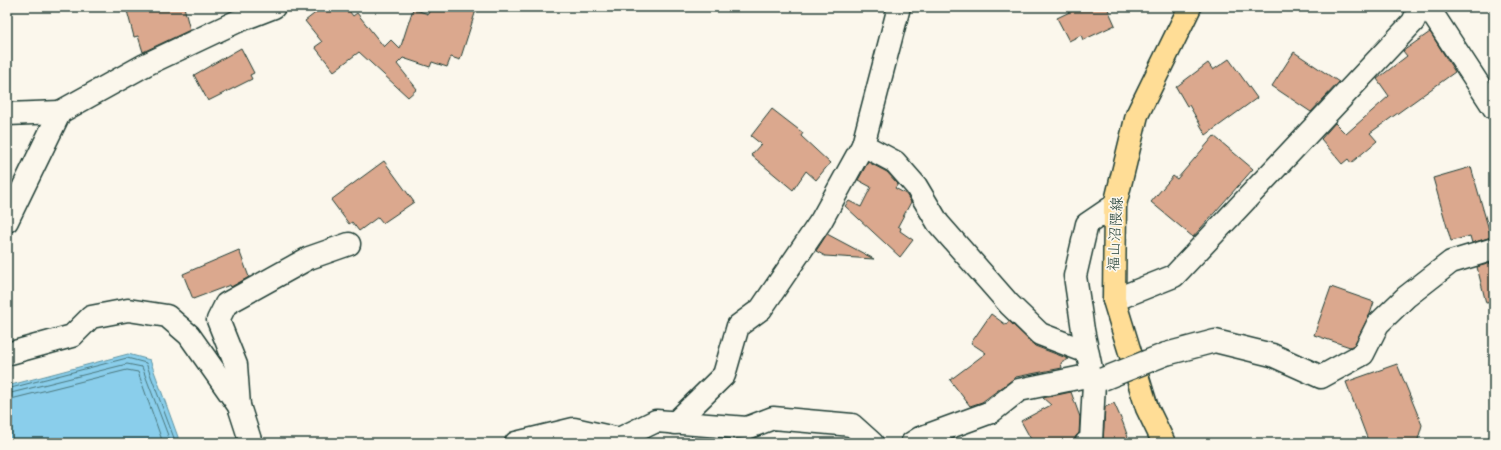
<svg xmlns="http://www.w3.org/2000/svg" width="1501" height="450" font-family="'Gochi Hand','Klee One',sans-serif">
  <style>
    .water { fill: #8aceeb; stroke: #5f94a2 }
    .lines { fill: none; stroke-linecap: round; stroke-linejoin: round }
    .shore { stroke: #4a777d; stroke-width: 1 }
    .building { fill: #dba88e; stroke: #1f3d34 }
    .minor-casing { stroke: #1f3d34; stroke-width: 25 }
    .major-casing { stroke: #1f3d34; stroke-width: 25 }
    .minor { stroke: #fbf7ec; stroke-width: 22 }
    .major { stroke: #ffdd96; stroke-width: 22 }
    .minor-bridge-casing { stroke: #1f3d34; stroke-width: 25; stroke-linecap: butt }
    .minor-bridge { stroke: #fbf7ec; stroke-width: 22 }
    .labels { text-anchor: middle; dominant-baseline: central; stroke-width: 3.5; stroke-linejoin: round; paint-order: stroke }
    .street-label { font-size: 15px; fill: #1f3d34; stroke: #fbf7ec }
  </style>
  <rect width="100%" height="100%" fill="#fbf7ec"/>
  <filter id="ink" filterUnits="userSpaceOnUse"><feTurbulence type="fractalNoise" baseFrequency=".025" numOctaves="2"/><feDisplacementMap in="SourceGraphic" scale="8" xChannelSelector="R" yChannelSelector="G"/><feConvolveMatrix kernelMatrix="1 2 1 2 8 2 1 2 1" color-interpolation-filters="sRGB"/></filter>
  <g filter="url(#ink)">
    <!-- water -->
    <path class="water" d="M 128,354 L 150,360 L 178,437 L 178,443 L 7,443 L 7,386 Z"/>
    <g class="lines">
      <!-- shore -->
      <g class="shore">
        <path d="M 7,389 L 127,358 L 146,363 L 174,438 L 174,443"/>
        <path d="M 7,394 L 127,364 L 142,367 L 169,438 L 169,443"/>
        <path d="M 7,400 L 127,370 L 138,372 L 163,443"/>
      </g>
    </g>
    <!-- building -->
    <g class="building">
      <path d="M 126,7 L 184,7 L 190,30 L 143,52 L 138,36 L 134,37 Z"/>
      <path d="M 323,7 L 346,7 L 353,16 L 357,13 L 384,47 L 391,40 L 400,49 L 413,9 L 428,14 L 431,7 L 477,7 L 460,60 L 451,57 L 447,67 L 432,62 L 430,67 L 403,58 L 397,64 L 417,89 L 408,97 L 359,52 L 334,71 L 315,47 L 322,42 L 305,21 Z"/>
      <path d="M 1080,7 L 1107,7 L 1115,25 L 1083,40 L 1081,35 L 1069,41 L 1057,18 Z"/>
      <path d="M 1430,32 L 1455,72 L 1370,133 L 1377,141 L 1351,163 L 1348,159 L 1342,164 L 1321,139 L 1335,123 L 1346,134 L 1389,96 L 1377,79 L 1407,56 L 1403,51 Z"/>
      <path d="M 241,48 L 254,73 L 250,75 L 252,79 L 208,101 L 194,75 Z"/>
      <path d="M 1294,52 L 1339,82 L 1311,112 L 1272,86 Z"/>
      <path d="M 1229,59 L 1257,98 L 1206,135 L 1189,105 L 1187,106 L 1176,87 L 1208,63 L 1213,70 Z"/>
      <path d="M 772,109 L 803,133 L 801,136 L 830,163 L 816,180 L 806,171 L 793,190 L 751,155 L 761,144 L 751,136 Z"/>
      <path d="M 1214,136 L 1253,169 L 1193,237 L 1151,202 L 1173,176 L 1177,179 Z"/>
      <path d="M 384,161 L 414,202 L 383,223 L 378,217 L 359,231 L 352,222 L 349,224 L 331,200 Z"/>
      <path d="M 868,162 L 887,172 L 898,184 L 895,188 L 906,194 L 911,202 L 898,226 L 901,228 L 900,231 L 913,240 L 900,257 L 845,206 L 849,201 L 861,207 L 871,187 L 858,180 Z"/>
      <path d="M 1471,167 L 1491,237 L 1472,243 L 1470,236 L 1451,241 L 1433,178 Z"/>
      <path d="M 827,234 L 874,259 L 825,256 L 816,251 Z"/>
      <path d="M 239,250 L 249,277 L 231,287 L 230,285 L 193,299 L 183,274 Z"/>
      <path d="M 1494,262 L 1494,302 L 1486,303 L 1477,267 Z"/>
      <path d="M 1331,287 L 1374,302 L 1370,314 L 1354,345 L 1350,347 L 1314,335 Z"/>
      <path d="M 991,314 L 1006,325 L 1009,321 L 1035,346 L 1069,359 L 1061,363 L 1062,368 L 1016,377 L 982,402 L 970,406 L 950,380 L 986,353 L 971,343 Z"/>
      <path d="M 1397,364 L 1422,425 L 1417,443 L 1369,443 L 1346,382 Z"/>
      <path d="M 1071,392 L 1080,417 L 1079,433 L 1076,436 L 1074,443 L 1033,443 L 1021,421 L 1051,405 L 1043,398 Z"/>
      <path d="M 1114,403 L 1123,423 L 1130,443 L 1103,443 L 1105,407 Z"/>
    </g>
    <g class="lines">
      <defs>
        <g id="minor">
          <path d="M 899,7 L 863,145 L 895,162 L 916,186 L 938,223 L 1009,304 L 1040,334 L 1087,352"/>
          <path d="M 1428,7 L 1494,108"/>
          <path d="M 7,114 L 60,112"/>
          <path d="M 7,221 L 60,112 L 145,65 L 238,21 L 274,7"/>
          <path d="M 1114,300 L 1174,276 L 1413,22 L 1420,7"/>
          <path d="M 7,354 L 72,336 L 91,317 L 128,310 L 167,316 L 189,335 L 239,406 L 251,443"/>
          <path d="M 1166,354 L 1215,341 L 1272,355 L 1321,377 L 1363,354 L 1378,324 L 1406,297 L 1451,262 L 1494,249"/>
          <path d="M 239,406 L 236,365 L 218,320 L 226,304 L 309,258 L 349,244"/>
          <path d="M 675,423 L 724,375 L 738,326 L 761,309 L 821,221 L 863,145"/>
          <path d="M 516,443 L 574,429 L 619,439 L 656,421 L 747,428 L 773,418 L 852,425 L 872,443"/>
          <path d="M 912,443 L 920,438 L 991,412 L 1019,390 L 1092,375"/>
          <path d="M 1086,443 L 1091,441 L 1094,383 L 1083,330 L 1075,276 L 1087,224 L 1115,205"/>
        </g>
        <path id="major" d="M 1164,443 L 1147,408 L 1114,300 L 1115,205 L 1137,115 L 1190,7"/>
      </defs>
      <!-- minor casing -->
      <use href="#minor" class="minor-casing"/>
      <!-- major casing -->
      <use href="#major" class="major-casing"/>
      <!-- minor -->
      <use href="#minor" class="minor"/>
      <!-- major -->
      <use href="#major" class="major"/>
      <defs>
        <path id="minor-bridge" d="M 1103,379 L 1166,354"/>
      </defs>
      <!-- minor-bridge casing -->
      <use href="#minor-bridge" class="minor-bridge-casing"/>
      <!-- minor-bridge -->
      <use href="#minor-bridge" class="minor-bridge"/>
    </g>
  </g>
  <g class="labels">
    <!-- street labels -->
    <g class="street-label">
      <text transform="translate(1117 234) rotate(-87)">福山沼隈線</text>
    </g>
  </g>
  <!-- margin -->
  <rect width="1501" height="450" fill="none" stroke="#fbf7ec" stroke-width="24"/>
  <rect x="12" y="12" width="1477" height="426" fill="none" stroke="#1f3d34" stroke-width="1.5" filter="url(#ink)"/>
</svg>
